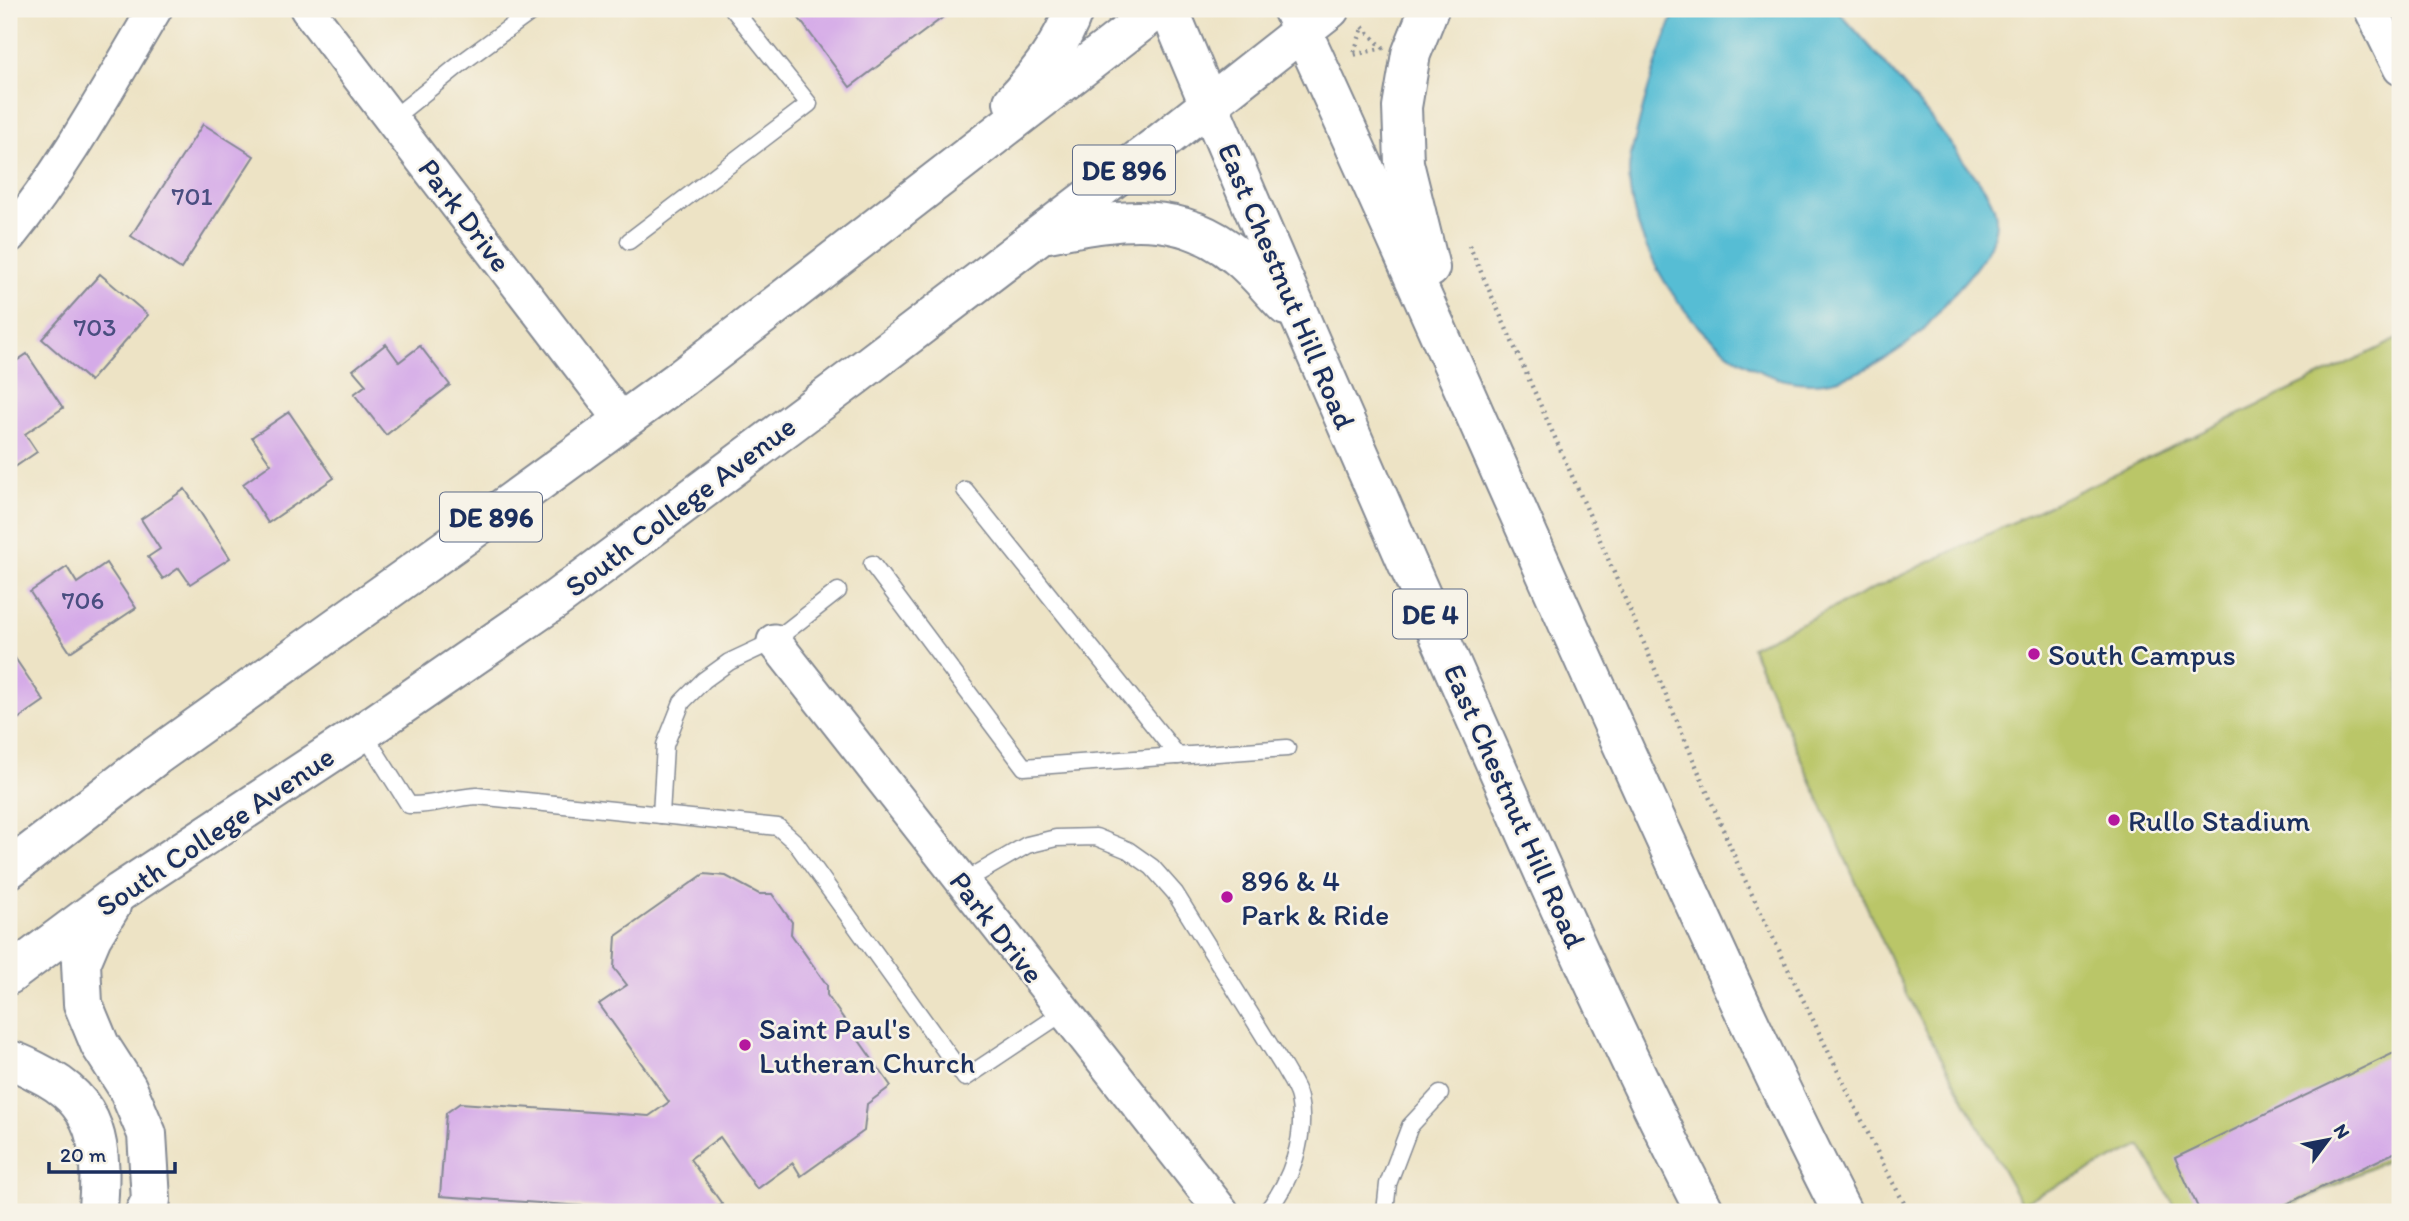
<svg xmlns="http://www.w3.org/2000/svg" width="2409" height="1221" font-family="Itim,sans-serif">
  <style>
    .green { fill: #bac668; stroke: #6a7a63; stroke-width: 2 }
    .water { fill: #57bdd4; stroke: #397699; stroke-width: 2 }
    .building { fill: #d5abe8 }
    .lines { fill: none; stroke-linecap: round; stroke-linejoin: round }
    .service-casing { stroke: #848992; stroke-width: 19 }
    .minor-casing { stroke: #848992; stroke-width: 37 }
    .primary-casing { stroke: #848992; stroke-width: 42 }
    .path { stroke: #848992; stroke-width: 4.5; stroke-dasharray: 2 5; stroke-linecap: butt }
    .service { stroke: #fff; stroke-width: 16 }
    .minor { stroke: #fff; stroke-width: 33 }
    .primary { stroke: #fff; stroke-width: 38 }
    .poi-dot { fill: #b5179e; stroke: #f7f3e8; stroke-width: 2.5 }
    .labels { text-anchor: middle; dominant-baseline: central; stroke-width: 5; stroke-linejoin: round; paint-order: stroke }
    .number-label { font-size: 26px; fill: #4a4e80 }
    .shield { fill: #f7f3e8; stroke: #5d6a87; stroke-width: 2 }
    .shield-label { font-size: 28px; font-weight: bold; fill: #1b2f5e }
    .street-label { font-size: 30px; fill: #1b2f5e; stroke: #f7f3e8 }
    .poi-label { font-size: 30px; fill: #1b2f5e; stroke: #f7f3e8; text-anchor: start }
  </style>
  <rect width="100%" height="100%" fill="#f7f3e8"/>
  <filter id="ink" filterUnits="userSpaceOnUse"><feTurbulence type="fractalNoise" baseFrequency=".0143" numOctaves="2"/><feDisplacementMap in="SourceGraphic" scale="14" xChannelSelector="R" yChannelSelector="G"/><feConvolveMatrix kernelMatrix="1 2 1 2 8 2 1 2 1" color-interpolation-filters="sRGB"/></filter>
  <filter id="wash" filterUnits="userSpaceOnUse"><feTurbulence type="fractalNoise" baseFrequency=".00686" numOctaves="4" result="noise"/><feDisplacementMap in="SourceGraphic" scale="28" xChannelSelector="R" yChannelSelector="G"/><feGaussianBlur stdDeviation="1.57" result="paint"/><feColorMatrix in="noise" values="0 0 0 0 0 0 0 0 0 0 0 0 0 0 0 0 0 1.4 0 .05"/><feComposite in="paint" operator="in"/></filter>
  <g filter="url(#wash)">
    <rect width="100%" height="100%" fill="#ede3c5"/>
    <!-- green -->
    <path class="green" d="M 2400,338 L 2400,1154 L 2278,1212 L 2188,1212 L 2184,1205 L 2176,1209 L 2141,1146 L 2021,1203 L 1905,992 L 1751,647 Z"/>
    <!-- water -->
    <path class="water" d="M 1676,9 L 1836,9 C 1880,57 1923,106 1962,159 C 1973,174 1991,193 1995,212 C 2002,240 1974,271 1957,290 C 1944,304 1933,321 1919,334 C 1899,353 1858,376 1831,381 C 1729,401 1628,263 1629,171 C 1629,159 1633,146 1636,135 C 1646,92 1660,50 1676,9 Z"/>
    <g id="blocks">
      <!-- building -->
      <g class="building">
        <path d="M 792,9 L 954,9 L 850,87 Z"/>
        <path d="M 203,124 L 254,156 L 181,269 L 131,236 Z"/>
        <path d="M 100,274 L 148,315 L 90,381 L 42,339 Z"/>
        <path d="M 386,344 L 399,362 L 420,346 L 450,385 L 386,435 L 354,394 L 366,385 L 353,370 Z"/>
        <path d="M 27,354 L 63,408 L 25,434 L 37,452 L 9,471 L 9,366 Z"/>
        <path d="M 289,412 L 334,478 L 268,523 L 243,484 L 271,464 L 252,437 Z"/>
        <path d="M 185,489 L 230,558 L 190,584 L 179,568 L 163,579 L 148,557 L 160,549 L 141,519 Z"/>
        <path d="M 106,563 L 136,608 L 70,652 L 30,592 L 67,567 L 77,583 Z"/>
        <path d="M 15,658 L 44,701 L 9,725 L 9,662 Z"/>
        <path d="M 704,874 L 726,876 L 759,894 L 772,894 L 792,922 L 791,934 L 827,985 L 827,995 L 891,1086 L 867,1104 L 864,1131 L 801,1176 L 793,1163 L 757,1189 L 720,1137 L 690,1159 L 722,1204 L 710,1212 L 615,1212 L 611,1208 L 440,1196 L 446,1113 L 460,1103 L 649,1116 L 669,1102 L 599,1004 L 627,985 L 614,968 L 616,936 Z"/>
        <path d="M 2400,1050 L 2400,1150 L 2270,1212 L 2200,1212 L 2175,1158 Z"/>
      </g>
    </g>
  </g>
  <g filter="url(#ink)">
    <use href="#blocks" fill-opacity="0" stroke="#848992" stroke-width="2"/>
    <g class="lines">
      <defs>
        <g id="service">
          <path d="M 392,119 L 464,61 L 535,9"/>
          <path d="M 629,241 L 809,104 L 733,9"/>
          <path d="M 965,490 L 1178,756"/>
          <path d="M 872,564 L 1024,767 L 1287,748"/>
          <path d="M 363,732 L 409,805 C 433,806 453,797 477,796 L 778,827 L 796,843 L 965,1078 L 1064,1012"/>
          <path d="M 661,815 L 665,745 L 682,702 L 704,680 L 729,662 L 774,641 L 838,591"/>
          <path d="M 963,882 L 1027,845 L 1056,838 L 1096,837 L 1128,850 L 1152,867 L 1175,893 L 1284,1068 C 1289,1077 1297,1088 1299,1098 C 1307,1136 1291,1183 1266,1212"/>
          <path d="M 1385,1212 L 1388,1184 L 1410,1126 L 1440,1094"/>
        </g>
        <g id="minor">
          <path d="M 307,9 L 622,421"/>
          <path d="M 2371,9 L 2400,68"/>
          <path d="M 9,236 C 66,166 109,86 155,9"/>
          <path d="M 774,641 L 1222,1212"/>
        </g>
        <g id="primary">
          <path d="M 1169,9 C 1258,223 1351,435 1444,647 C 1528,837 1610,1028 1705,1212"/>
          <path d="M 1292,9 C 1418,280 1535,555 1660,828 C 1719,957 1777,1086 1842,1212"/>
          <path d="M 1429,9 L 1411,54 L 1402,107 L 1404,163 L 1430,268"/>
          <path d="M 1013,102 C 1038,74 1062,45 1074,9"/>
          <path d="M 1048,233 C 1117,220 1178,207 1237,256 C 1255,270 1270,290 1286,306"/>
          <path d="M 9,869 L 156,756 L 499,511 L 683,377 L 1158,9"/>
          <path d="M 111,906 L 92,937 L 81,963 L 83,1004 L 100,1045 L 127,1087 L 147,1134 L 151,1200 L 145,1212"/>
          <path d="M 9,975 L 120,892 L 363,732 L 555,600 L 855,376 L 1155,147 L 1330,9"/>
          <path d="M 9,1060 C 19,1062 29,1068 39,1073 C 99,1102 103,1147 98,1208 L 96,1212"/>
        </g>
      </defs>
      <!-- service casing -->
      <use href="#service" class="service-casing"/>
      <!-- minor casing -->
      <use href="#minor" class="minor-casing"/>
      <!-- primary casing -->
      <use href="#primary" class="primary-casing"/>
      <!-- path -->
      <g class="path">
        <path d="M 1363,27 L 1383,48 L 1353,55 Z"/>
        <path d="M 1469,245 L 1589,514 L 1742,874 L 1885,1168 L 1909,1212"/>
      </g>
      <!-- service -->
      <use href="#service" class="service"/>
      <!-- minor -->
      <use href="#minor" class="minor"/>
      <!-- primary -->
      <use href="#primary" class="primary"/>
    </g>
  </g>
  <!-- markers -->
  <g class="poi-dot">
    <circle cx="2034" cy="654" r="7"/>
    <circle cx="2114" cy="820" r="7"/>
    <circle cx="1227" cy="897" r="7"/>
    <circle cx="745" cy="1045" r="7"/>
  </g>
  <g class="labels">
    <!-- number labels -->
    <g class="number-label">
      <text x="192" y="196">701</text>
      <text x="95" y="327">703</text>
      <text x="83" y="600">706</text>
    </g>
    <!-- shield labels -->
    <g class="shield">
      <rect x="1073" y="145.5" width="102" height="49" rx="5"/>
      <rect x="440" y="492.5" width="102" height="49" rx="5"/>
      <rect x="1393" y="589.5" width="74" height="49" rx="5"/>
    </g>
    <g class="shield-label">
      <text x="1124" y="170">DE 896</text>
      <text x="491" y="517">DE 896</text>
      <text x="1430" y="614">DE 4</text>
    </g>
    <!-- street labels -->
    <g class="street-label">
      <text transform="translate(465 215) rotate(53)">Park Drive</text>
      <text transform="translate(1287 286) rotate(67)">East Chestnut Hill Road</text>
      <text transform="translate(680 506) rotate(-37)">South College Avenue</text>
      <text transform="translate(1515 806) rotate(66)">East Chestnut Hill Road</text>
      <text transform="translate(215 831) rotate(-34)">South College Avenue</text>
      <text transform="translate(997 927) rotate(52)">Park Drive</text>
    </g>
    <!-- poi labels -->
    <g class="poi-label">
      <text x="2048" y="654">South Campus</text>
      <text x="2128" y="820">Rullo Stadium</text>
      <text x="1241" y="880">896 &amp; 4<tspan x="1241" dy="34">Park &amp; Ride</tspan></text>
      <text x="759" y="1028">Saint Paul's<tspan x="759" dy="34">Lutheran Church</tspan></text>
    </g>
  </g>
  <!-- margin -->
  <rect width="2409" height="1221" fill="none" stroke="#f7f3e8" stroke-width="35"/>
  <!-- north arrow -->
  <g transform="translate(2328 1140) rotate(58)" stroke="#f7f3e8" stroke-width="5" paint-order="stroke">
  <path d="M0-5L12 26L0 18L-12 26Z" fill="#1b2f5e"/>
  <text y="-10" font-size="19" font-weight="bold" text-anchor="middle" fill="#1b2f5e">N</text>
  </g>
  <!-- scale -->
  <path d="M49 1162v10h126v-10" fill="none" stroke="#1b2f5e" stroke-width="3.5"/>
  <text x="60" y="1162" font-size="21" fill="#1b2f5e" stroke="#f7f3e8" stroke-width="5" paint-order="stroke">20 m</text>
</svg>
